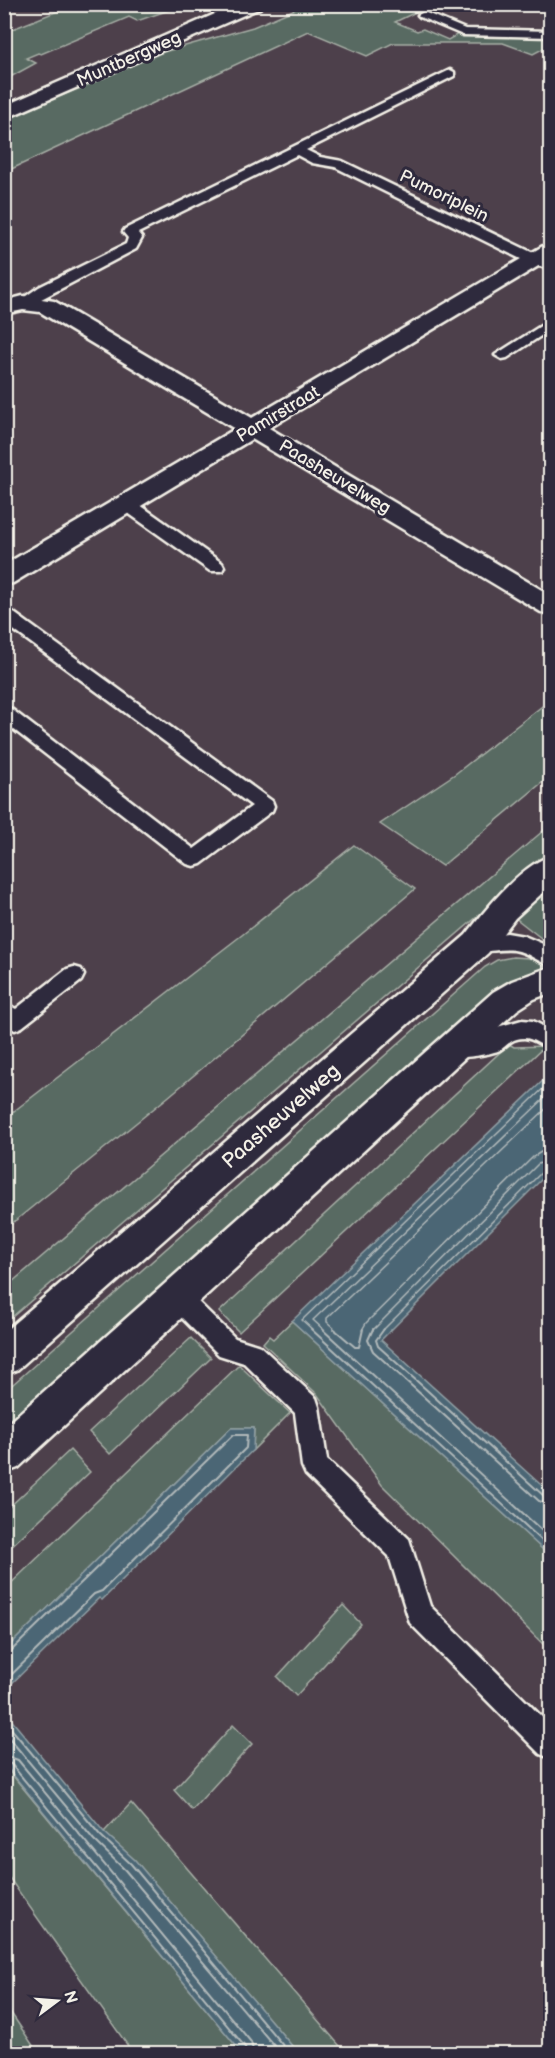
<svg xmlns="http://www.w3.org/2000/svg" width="555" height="2058" font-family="'Balsamiq Sans',sans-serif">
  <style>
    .built { fill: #4e404c }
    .green { fill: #596a62; stroke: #a6aea5; stroke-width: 1.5 }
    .water { fill: #4c6675; stroke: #8f9ea3; stroke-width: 1.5 }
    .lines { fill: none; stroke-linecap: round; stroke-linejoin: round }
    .shore-far1 { stroke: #b1b9ba; stroke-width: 1.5 }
    .shore { stroke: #b1b9ba; stroke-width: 2 }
    .service-casing { stroke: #f4f1e8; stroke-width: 5 }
    .minor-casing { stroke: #f4f1e8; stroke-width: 5 }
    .secondary-casing { stroke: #f4f1e8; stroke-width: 5 }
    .service { fill: #2f2a3d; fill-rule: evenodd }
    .minor { fill: #2f2a3d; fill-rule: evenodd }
    .secondary { fill: #2f2a3d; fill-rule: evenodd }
    .labels { text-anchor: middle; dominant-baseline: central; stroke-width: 6; stroke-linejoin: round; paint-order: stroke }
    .far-street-label { font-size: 18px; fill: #f4f1e8; stroke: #2f2a3d }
    .street-label { font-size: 21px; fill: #f4f1e8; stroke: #2f2a3d }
  </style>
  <rect width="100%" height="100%" fill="#413746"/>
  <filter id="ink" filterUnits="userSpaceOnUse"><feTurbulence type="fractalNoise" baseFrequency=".0167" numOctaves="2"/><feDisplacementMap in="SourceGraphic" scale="12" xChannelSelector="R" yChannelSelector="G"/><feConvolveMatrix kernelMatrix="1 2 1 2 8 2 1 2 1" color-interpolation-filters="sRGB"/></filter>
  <g filter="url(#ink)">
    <!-- built -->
    <path class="built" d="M 4,5 L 550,5 L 550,2053 L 133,2053 L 5,1872 Z"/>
    <!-- green -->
    <g class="green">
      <path d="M 73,5 L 73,4 L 184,5 L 137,21 L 129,17 L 41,54 L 38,53 L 26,58 L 36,63 L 5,80 L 5,32 Z"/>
      <path d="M 305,5 L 403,5 L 418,11 L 395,22 L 417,31 L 423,29 L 448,40 L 458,34 L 550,37 L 550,45 L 533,54 L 503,43 L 393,43 L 367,56 L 308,31 L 5,172 L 4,121 L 160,53 L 253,27 Z"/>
      <path d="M 550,700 L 550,776 L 442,866 L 380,824 L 455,774 Z"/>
      <path d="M 550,825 L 550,854 L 5,1323 L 5,1288 Z"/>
      <path d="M 354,845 L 415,889 L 168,1097 L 5,1229 L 5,1118 L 242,935 Z"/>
      <path d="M 550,885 L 550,945 L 514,917 Z"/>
      <path d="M 513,957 L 529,958 L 544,963 L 546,968 L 519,978 L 503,988 L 5,1437 L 4,1392 L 485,967 L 497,960 Z"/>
      <path d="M 509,1044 L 514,1047 L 545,1046 L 239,1332 L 219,1312 Z"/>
      <path d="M 292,1321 L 550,1556 L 550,1651 L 382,1485 L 317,1394 L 263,1343 L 269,1336 L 273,1339 Z"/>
      <path d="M 191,1338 L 211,1358 L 110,1454 L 89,1432 Z"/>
      <path d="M 239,1365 L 290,1413 L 253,1450 L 254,1428 L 231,1428 L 5,1650 L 5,1589 Z"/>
      <path d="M 70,1450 L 90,1472 L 5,1552 L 5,1511 Z"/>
      <path d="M 343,1605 L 361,1624 L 296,1696 L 277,1677 Z"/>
      <path d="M 233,1725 L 252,1744 L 192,1810 L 174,1790 Z"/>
      <path d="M 4,1765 L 242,2053 L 133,2053 L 5,1872 Z"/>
      <path d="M 131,1803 L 346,2053 L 298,2053 L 135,1860 L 104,1832 Z"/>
      <path d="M 4,2004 L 5,2004 L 38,2053 L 5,2053 Z"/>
    </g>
    <!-- water -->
    <g class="water">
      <path d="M 550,1074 L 550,1171 L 381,1340 L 550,1493 L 550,1556 L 292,1321 Z"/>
      <path d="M 231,1428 L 254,1428 L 253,1450 L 102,1600 L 99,1598 L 5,1690 L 5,1650 Z"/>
      <path d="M 4,1711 L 104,1832 L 135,1860 L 298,2053 L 242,2053 L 5,1765 Z"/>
    </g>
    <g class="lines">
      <!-- shore-far1 -->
      <g class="shore-far1">
        <path d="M 313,1330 L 302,1320 L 550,1082"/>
        <path d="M 324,1330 L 313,1320 L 550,1093"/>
        <path d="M 336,1330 L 327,1322 L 327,1318 L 550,1105"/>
        <path d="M 362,1330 L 366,1323 L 533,1157 L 541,1152 L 550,1151"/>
        <path d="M 373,1330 L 538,1164 L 550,1160"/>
        <path d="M 383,1330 L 544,1170 L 550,1168"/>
      </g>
      <!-- shore -->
      <g class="shore">
        <path d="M 311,1329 L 550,1548"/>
        <path d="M 322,1329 L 550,1538"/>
        <path d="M 334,1329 L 355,1347 L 359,1347 L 363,1329"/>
        <path d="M 373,1329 L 368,1340 L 373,1351 L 539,1501 L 550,1505"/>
        <path d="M 384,1329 L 376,1340 L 378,1346 L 544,1496 L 550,1497"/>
        <path d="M 4,1653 L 11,1651 L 233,1435 L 247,1435 L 246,1448 L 102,1591 L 94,1594 L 4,1682"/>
        <path d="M 4,1720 L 100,1835 L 131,1864 L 290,2054"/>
        <path d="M 4,1732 L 94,1840 L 125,1870 L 281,2054"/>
        <path d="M 4,1755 L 18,1760 L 251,2042 L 254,2054"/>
        <path d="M 4,1762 L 11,1764 L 245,2047 L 247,2054"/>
      </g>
      <defs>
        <g id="service">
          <path d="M 424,12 L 465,29 L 550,31 L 550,37 L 463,35 L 420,17 L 418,15 Z"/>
          <path d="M 450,70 L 454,72 L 454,76 L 306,150 L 320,157 L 342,161 L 550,261 L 550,269 L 529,263 L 335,167 L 312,163 L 297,155 L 138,233 L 142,238 L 136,249 L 28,306 L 18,306 L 16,303 L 39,287 L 126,244 L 128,238 L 123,232 L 125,229 Z"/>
          <path d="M 550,320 L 550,330 L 507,358 L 502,359 L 495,355 Z"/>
          <path d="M 127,499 L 133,500 L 222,563 L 224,567 L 222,571 L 210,571 L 121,508 L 119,504 Z"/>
          <path d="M 4,608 L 10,610 L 272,801 L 274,806 L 272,811 L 201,864 L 194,866 L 187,864 L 4,722 L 4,706 L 10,708 L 194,849 L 252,806 L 4,623 Z"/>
          <path d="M 507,933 L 524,936 L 550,947 L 550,965 C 538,962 528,952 514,950 C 499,948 484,954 470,950 L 467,944 L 470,938 Z"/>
          <path d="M 74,967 L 81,969 L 84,975 L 81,981 L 22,1027 L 15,1030 L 4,1024 L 4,1003 L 16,1009 L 67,969 Z"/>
          <path d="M 522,1020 L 533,1021 L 550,1030 L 550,1049 C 542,1046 533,1038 524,1038 C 512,1038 509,1044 500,1050 C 489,1055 454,1060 444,1056 L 440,1050 L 444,1044 L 487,1035 L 497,1027 Z"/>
          <path d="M 177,1286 L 185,1289 L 235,1338 L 260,1346 L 316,1398 L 319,1407 L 327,1460 L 409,1539 L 430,1606 L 550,1725 L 550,1758 L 540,1754 L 410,1623 L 389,1556 L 306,1475 L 302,1466 L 295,1413 L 244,1363 L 219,1355 L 169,1305 L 165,1297 L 169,1289 Z"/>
        </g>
        <g id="minor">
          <path d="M 550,244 L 550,259 L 269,428 L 550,595 L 550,615 L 541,612 L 252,439 L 13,583 L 4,585 L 4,565 L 235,429 L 40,312 L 23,310 L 4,314 L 4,301 L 23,296 L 54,301 L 252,418 L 543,246 Z"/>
          <path d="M 550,856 L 550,886 L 515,918 L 488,953 L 17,1370 L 4,1375 L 4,1332 L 466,935 C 485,910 520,866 550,856 Z"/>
          <path d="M 550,967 L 550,993 L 534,999 L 517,1010 L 18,1468 L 4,1473 L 4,1427 L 493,992 L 512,981 Z"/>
        </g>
        <path id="secondary" d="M 238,4 L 262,4 L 260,8 L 4,119 L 4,106 Z"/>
      </defs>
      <!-- service casing -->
      <use href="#service" class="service-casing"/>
      <!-- minor casing -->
      <use href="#minor" class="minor-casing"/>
      <!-- secondary casing -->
      <use href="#secondary" class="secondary-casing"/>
      <!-- service -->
      <use href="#service" class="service"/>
      <!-- minor -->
      <use href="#minor" class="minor"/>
      <!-- secondary -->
      <use href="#secondary" class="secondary"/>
    </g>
  </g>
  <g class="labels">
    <!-- far-street labels -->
    <g class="far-street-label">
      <text transform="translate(129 59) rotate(-24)">Muntbergweg</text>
      <text transform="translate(444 196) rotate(26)">Pumoriplein</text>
      <text transform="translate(278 414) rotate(-31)">Pamirstraat</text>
      <text transform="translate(335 477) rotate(31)">Paasheuvelweg</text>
    </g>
    <!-- street labels -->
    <g class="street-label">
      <text transform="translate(281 1116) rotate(-41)">Paasheuvelweg</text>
    </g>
  </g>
  <!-- margin -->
  <rect width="555" height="2058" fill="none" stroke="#2f2a3d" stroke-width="24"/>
  <rect x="12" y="12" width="531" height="2034" fill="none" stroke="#f4f1e8" stroke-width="2" filter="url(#ink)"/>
  <!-- north arrow -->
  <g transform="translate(57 2001) rotate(74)" stroke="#2f2a3d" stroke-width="4.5" paint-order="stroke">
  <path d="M0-4.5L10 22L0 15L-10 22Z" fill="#f4f1e8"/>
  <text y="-9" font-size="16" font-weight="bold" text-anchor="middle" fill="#f4f1e8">N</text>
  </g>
</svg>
